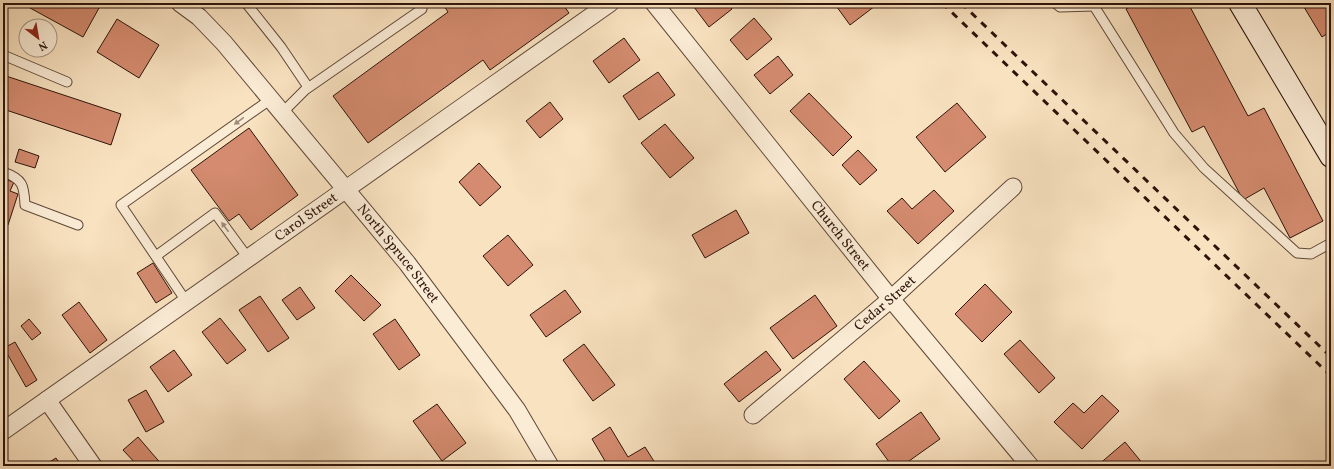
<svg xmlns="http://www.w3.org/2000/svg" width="1334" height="469" font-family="Vollkorn,serif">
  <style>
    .building { fill: #d48b6f; stroke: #2d140a }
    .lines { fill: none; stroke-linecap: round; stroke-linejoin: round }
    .lane-casing { stroke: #604838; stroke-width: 11 }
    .street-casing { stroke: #604838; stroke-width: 19 }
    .secondary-casing { stroke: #2d140a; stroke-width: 24 }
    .lane { stroke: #fbecd6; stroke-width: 9 }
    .street { stroke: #fbecd6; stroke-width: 17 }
    .secondary { stroke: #fbecd6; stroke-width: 22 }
    .rail { stroke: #2d140a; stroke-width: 3; stroke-dasharray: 7 7; stroke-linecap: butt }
    .oneway { fill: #9e8b7a }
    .labels { text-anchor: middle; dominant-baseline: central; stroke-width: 3.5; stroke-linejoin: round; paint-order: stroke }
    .street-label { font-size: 14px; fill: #2d140a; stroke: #fbecd6 }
  </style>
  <rect width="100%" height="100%" fill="#f9e2c0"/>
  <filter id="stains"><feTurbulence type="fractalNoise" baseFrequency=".005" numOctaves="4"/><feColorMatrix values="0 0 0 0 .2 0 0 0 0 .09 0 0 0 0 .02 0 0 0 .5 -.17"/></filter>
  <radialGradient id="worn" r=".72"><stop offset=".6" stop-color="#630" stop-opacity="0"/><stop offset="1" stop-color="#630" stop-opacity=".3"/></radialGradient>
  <!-- building -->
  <g class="building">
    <path d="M 21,3 L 90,3 L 99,8 L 83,37 Z"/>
    <path d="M 442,3 L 562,3 L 569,13 L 490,70 L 483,60 L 368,143 L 333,96 L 448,12 Z"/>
    <path d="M 691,3 L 728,3 L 732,9 L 709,27 Z"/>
    <path d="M 834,3 L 873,3 L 875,6 L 850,25 Z"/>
    <path d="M 1137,3 L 1157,3 L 1159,7 L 1167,3 L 1188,3 L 1248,116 L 1264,108 L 1323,221 L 1290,238 L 1264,188 L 1243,200 L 1204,126 L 1192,132 L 1126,9 Z"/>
    <path d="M 1311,3 L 1331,3 L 1331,31 L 1322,37 L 1304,7 Z"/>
    <path d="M 754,18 L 772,39 L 747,60 L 730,40 Z"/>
    <path d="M 117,19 L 159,45 L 139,78 L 97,52 Z"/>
    <path d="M 624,38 L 640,60 L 609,83 L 593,61 Z"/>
    <path d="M 778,56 L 793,75 L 770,94 L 754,75 Z"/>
    <path d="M 658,72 L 675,95 L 639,120 L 623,96 Z"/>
    <path d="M 3,75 L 121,114 L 111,145 L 3,109 Z"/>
    <path d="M 809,93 L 852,137 L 833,156 L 790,111 Z"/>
    <path d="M 550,102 L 563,119 L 540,138 L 526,121 Z"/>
    <path d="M 957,103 L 986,137 L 945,172 L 916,137 Z"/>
    <path d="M 665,124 L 694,158 L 670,178 L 641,143 Z"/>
    <path d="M 249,128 L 298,195 L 251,230 L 239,214 L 229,221 L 191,170 Z"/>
    <path d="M 19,149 L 39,156 L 35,168 L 15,162 Z"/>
    <path d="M 858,150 L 877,170 L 860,185 L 842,165 Z"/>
    <path d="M 479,163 L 501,187 L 480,206 L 459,182 Z"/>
    <path d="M 3,179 L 14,182 L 10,191 L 18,194 L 8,225 L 3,223 Z"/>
    <path d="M 934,190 L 954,211 L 918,244 L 887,211 L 902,198 L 912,209 Z"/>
    <path d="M 736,210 L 749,233 L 705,258 L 692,235 Z"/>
    <path d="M 508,235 L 533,265 L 508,286 L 483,256 Z"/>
    <path d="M 153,263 L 172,293 L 156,303 L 137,273 Z"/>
    <path d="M 351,275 L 381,305 L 364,321 L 335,291 Z"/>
    <path d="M 985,284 L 1012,312 L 982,342 L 955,314 Z"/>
    <path d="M 300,287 L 315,308 L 297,320 L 282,300 Z"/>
    <path d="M 565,290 L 581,312 L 546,337 L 530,315 Z"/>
    <path d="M 815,295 L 837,326 L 793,359 L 770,328 Z"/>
    <path d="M 260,296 L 289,338 L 268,352 L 239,310 Z"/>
    <path d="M 79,302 L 107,340 L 90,353 L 62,315 Z"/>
    <path d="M 220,318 L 246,350 L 227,364 L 202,332 Z"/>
    <path d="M 29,319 L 41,333 L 32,340 L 21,326 Z"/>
    <path d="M 395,319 L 420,355 L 399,370 L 373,334 Z"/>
    <path d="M 1020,340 L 1055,378 L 1039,393 L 1004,354 Z"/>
    <path d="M 15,342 L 37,380 L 26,387 L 4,348 Z"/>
    <path d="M 584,344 L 615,385 L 593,401 L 563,360 Z"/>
    <path d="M 174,350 L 192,375 L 168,392 L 150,367 Z"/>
    <path d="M 766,351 L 781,370 L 739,402 L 724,384 Z"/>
    <path d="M 864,361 L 900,401 L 879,419 L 844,379 Z"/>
    <path d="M 146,390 L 164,422 L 146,432 L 128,400 Z"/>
    <path d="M 1102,395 L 1119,411 L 1082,449 L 1054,422 L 1073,403 L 1084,413 Z"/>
    <path d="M 437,404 L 466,443 L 442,461 L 413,421 Z"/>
    <path d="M 921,412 L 940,439 L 902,466 L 892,466 L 876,444 Z"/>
    <path d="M 610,427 L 628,457 L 645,447 L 657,466 L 608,466 L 592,439 Z"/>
    <path d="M 138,437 L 163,466 L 138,466 L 123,450 Z"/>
    <path d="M 1125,442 L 1143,464 L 1140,466 L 1097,466 Z"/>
    <path d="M 56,458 L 61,466 L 43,466 Z"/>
  </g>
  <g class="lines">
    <defs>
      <g id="lane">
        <path d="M 246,3 L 281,47 L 308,87"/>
        <path d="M 1055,3 L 1060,7 L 1094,6"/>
        <path d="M 1099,3 L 1094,6 L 1174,133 L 1204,168 L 1297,253 L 1311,254 L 1331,243"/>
        <path d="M 3,55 L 67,82"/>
        <path d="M 282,113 L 305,90 L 422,9 L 418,3"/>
        <path d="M 3,172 C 23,179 24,185 25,205 L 78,225"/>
        <path d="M 156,256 L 215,213 L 248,258"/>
        <path d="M 186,301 L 121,205 L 271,99"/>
      </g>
      <g id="street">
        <path id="s1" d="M 180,3 L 199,17 L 224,43 L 407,263 L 517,410 L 550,466"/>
        <path id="s2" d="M 654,3 L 891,299 L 1030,466"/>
        <path d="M 47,400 L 93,466"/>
        <path id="s3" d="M 753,415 L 891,299 L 1013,187"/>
        <path id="s4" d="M 3,431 L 610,3"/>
      </g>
      <path id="secondary" d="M 1240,3 L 1331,156"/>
    </defs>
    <!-- lane casing -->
    <use href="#lane" class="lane-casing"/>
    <!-- street casing -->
    <use href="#street" class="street-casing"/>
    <!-- secondary casing -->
    <use href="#secondary" class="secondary-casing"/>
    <!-- lane -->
    <use href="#lane" class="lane"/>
    <!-- street -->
    <use href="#street" class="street"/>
    <!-- secondary -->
    <use href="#secondary" class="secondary"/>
    <!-- rail -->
    <g class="rail">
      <path d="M 942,3 L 1331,376"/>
      <path d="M 961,3 L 1331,357"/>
    </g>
  </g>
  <!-- one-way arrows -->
  <defs><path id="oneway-solid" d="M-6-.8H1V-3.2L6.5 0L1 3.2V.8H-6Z"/></defs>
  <g class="oneway">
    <use href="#oneway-solid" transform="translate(239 121) rotate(144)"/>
    <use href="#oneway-solid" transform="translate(225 227) rotate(-126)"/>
  </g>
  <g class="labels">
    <!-- street labels -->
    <g class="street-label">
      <text stroke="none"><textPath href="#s4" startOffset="371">Carol Street</textPath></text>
      <text stroke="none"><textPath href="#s2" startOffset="298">Church Street</textPath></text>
      <text stroke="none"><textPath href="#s1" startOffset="333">North Spruce Street</textPath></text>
      <text stroke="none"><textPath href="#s3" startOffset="173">Cedar Street</textPath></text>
    </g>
  </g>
  <!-- margin -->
  <rect width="1334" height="469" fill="none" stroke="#f9e2c0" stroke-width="16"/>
  <rect x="4" y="4" width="1326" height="461" fill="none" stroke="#2d140a" stroke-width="2"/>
  <rect x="8" y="8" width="1318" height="453" fill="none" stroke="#2d140a"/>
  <!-- north arrow -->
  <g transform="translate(38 38) rotate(149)"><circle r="19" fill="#fbecd6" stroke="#a99684"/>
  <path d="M0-3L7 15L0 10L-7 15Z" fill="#8f2418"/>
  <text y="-6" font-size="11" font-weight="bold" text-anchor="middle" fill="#2d140a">N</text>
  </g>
  <rect width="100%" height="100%" filter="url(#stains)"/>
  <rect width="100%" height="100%" fill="url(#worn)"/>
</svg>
